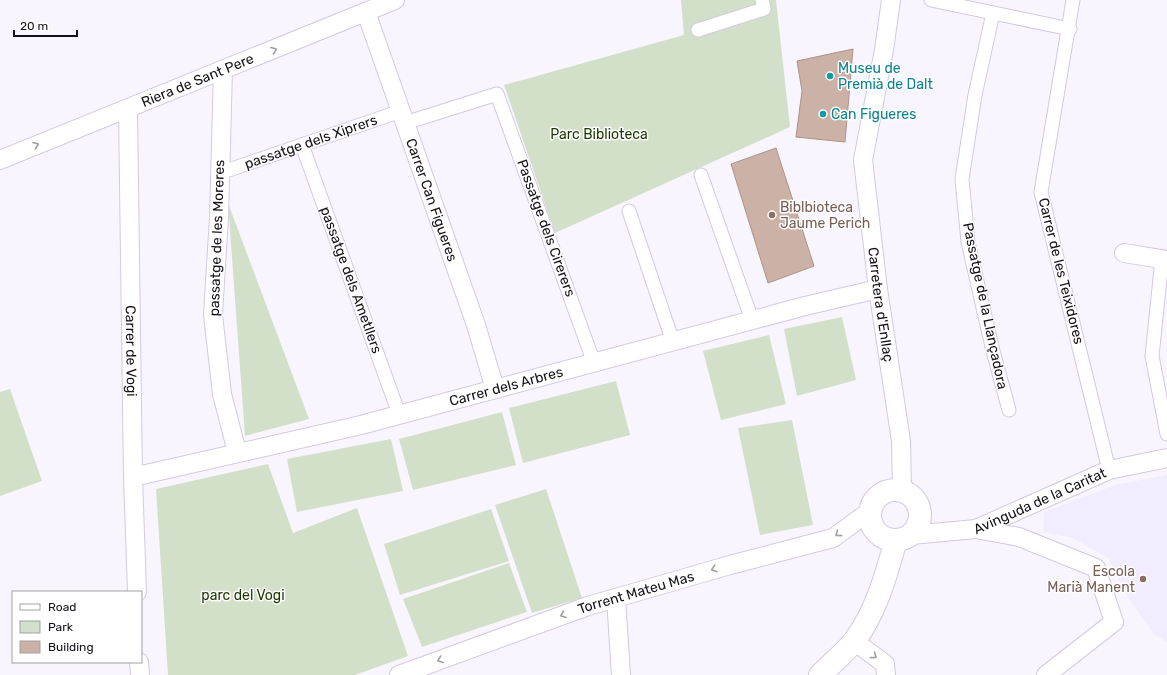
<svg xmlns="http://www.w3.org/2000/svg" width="1167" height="675" font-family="Rubik,sans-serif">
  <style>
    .built { fill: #f3ebfe }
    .green { fill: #d2e0ca }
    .building { fill: #ccb1a7; stroke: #ac9388 }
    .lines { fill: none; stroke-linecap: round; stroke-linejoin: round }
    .pedestrian-casing { stroke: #d3c9e1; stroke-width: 15 }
    .minor-casing { stroke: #d3c9e1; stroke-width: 20 }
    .tertiary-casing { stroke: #d3c9e1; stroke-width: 24 }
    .pedestrian { stroke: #fff; stroke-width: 13 }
    .minor { stroke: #fff; stroke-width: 18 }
    .tertiary { stroke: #fff; stroke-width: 22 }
    .oneway { stroke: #a19fa3 }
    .culture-dot { fill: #0f9aa8; stroke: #fff; stroke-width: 1.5 }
    .education-dot { fill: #8d6e63; stroke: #fff; stroke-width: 1.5 }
    .labels { text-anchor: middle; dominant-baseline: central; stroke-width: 3; stroke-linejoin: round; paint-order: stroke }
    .culture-label { font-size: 14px; fill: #0d838f; stroke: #fff; text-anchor: start }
    .street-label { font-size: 14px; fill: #141018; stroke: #fff }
    .park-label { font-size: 14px; fill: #1b3701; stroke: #fff }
    .education-label { font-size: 14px; fill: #785e54; stroke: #fff; text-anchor: start }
  </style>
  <rect width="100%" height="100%" fill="#f9f5fe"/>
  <!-- built -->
  <path class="built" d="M 1167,475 L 1167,642 L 1155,635 L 1129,599 L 1108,558 L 1073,538 L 1043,532 L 1044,512 L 1115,485 Z"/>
  <!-- green -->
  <g class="green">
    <path d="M 681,0 L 776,0 L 790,127 L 555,233 L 504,85 L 684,35 Z"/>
    <path d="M 228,203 L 309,419 L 245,436 Z"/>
    <path d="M 842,317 L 856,380 L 797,396 L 784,329 Z"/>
    <path d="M 769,335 L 786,404 L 721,420 L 703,351 Z"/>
    <path d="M 616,381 L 630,435 L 523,463 L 509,408 Z"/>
    <path d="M 10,389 L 42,481 L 0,496 L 0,392 Z"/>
    <path d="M 502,412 L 516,465 L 413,490 L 399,439 Z"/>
    <path d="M 792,420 L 813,525 L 760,535 L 738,428 Z"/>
    <path d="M 391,439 L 403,491 L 297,512 L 287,459 Z"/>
    <path d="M 268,464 L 293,533 L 357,508 L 408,656 L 355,675 L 168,675 L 156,489 Z"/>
    <path d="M 546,489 L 582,598 L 532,613 L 495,505 Z"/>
    <path d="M 491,509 L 509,561 L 400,595 L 384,544 Z"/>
    <path d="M 509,563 L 527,612 L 422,647 L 403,599 Z"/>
  </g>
  <!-- building -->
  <g class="building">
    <path d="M 853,49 L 845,142 L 796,137 L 802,91 L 797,61 Z"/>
    <path d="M 776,148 L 814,266 L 768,283 L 731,164 Z"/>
  </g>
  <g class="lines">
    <defs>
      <g id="pedestrian">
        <path d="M 931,0 L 1070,29"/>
        <path d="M 1073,0 L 1041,192 L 1109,470"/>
        <path d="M 993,13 L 975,95 L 962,179 L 968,242 L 993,351 L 1009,410"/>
        <path d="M 698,30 L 764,9 L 762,0"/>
        <path d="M 405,123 L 497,94 L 594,363"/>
        <path d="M 302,145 L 399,414"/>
        <path d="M 220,173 L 401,111"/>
        <path d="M 701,175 L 752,320"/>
        <path d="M 629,211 L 673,342"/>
        <path d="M 1162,259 L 1152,356 L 1167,434"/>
      </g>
      <g id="minor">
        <path id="s1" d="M 891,0 L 884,50 L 863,160 L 878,289 L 901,441 L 902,490"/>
        <path id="s2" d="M 366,12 L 476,325 L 495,389"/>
        <path d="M 223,70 L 219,217 L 213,315 L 222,394 L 237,452"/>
        <path id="s3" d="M 128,109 L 133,477 L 137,592"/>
        <path id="s4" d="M 0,160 L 395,0"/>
        <path d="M 1124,253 L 1167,260"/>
        <path id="s5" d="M 133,477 L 361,425 L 805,306 L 878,289"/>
        <path d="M 976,529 L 1019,537 L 1096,568 L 1114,622 L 1046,675"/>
        <path id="s6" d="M 911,535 L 976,529 L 1109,470 L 1167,458"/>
        <path d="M 616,598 L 621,675"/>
        <path d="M 854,641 L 885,664 L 886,675"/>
        <path d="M 139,662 L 140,675"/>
        <path id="s7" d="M 399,675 L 588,606 L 730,565 L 833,538 L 870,511"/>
      </g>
      <g id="tertiary">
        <circle cx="895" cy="515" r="25"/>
        <path d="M 820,675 C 831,664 845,653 855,640 C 877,610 886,575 896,540"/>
      </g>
    </defs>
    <!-- pedestrian casing -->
    <use href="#pedestrian" class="pedestrian-casing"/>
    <!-- minor casing -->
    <use href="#minor" class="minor-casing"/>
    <!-- tertiary casing -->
    <use href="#tertiary" class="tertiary-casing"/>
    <!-- pedestrian -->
    <use href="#pedestrian" class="pedestrian"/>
    <!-- minor -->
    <use href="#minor" class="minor"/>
    <!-- tertiary -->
    <use href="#tertiary" class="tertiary"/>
  </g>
  <!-- one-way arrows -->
  <defs><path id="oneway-chevron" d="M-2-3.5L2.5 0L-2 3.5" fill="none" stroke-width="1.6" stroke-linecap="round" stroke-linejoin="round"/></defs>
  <g class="oneway">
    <use href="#oneway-chevron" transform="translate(274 50) rotate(-22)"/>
    <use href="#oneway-chevron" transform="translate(36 145) rotate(-21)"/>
    <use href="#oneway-chevron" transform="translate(838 534) rotate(144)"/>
    <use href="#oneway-chevron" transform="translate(714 569) rotate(164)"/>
    <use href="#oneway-chevron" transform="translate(563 615) rotate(160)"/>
    <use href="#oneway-chevron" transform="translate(874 656) rotate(37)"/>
    <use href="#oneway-chevron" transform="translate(440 660) rotate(160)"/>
  </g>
  <!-- markers -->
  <g class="culture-dot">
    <circle cx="830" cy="76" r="4"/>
    <circle cx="823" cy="114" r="4"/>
  </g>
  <g class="education-dot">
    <circle cx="772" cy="215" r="4"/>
    <circle cx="1143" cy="579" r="4"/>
  </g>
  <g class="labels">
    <!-- culture labels -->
    <g class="culture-label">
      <text x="838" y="68">Museu de<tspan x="838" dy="16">Premià de Dalt</tspan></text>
      <text x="831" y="114">Can Figueres</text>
    </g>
    <!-- street labels -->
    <g class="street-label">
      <text stroke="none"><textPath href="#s4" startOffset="213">Riera de Sant Pere</textPath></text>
      <text transform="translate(311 142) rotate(-19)">passatge dels Xiprers</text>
      <text stroke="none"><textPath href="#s2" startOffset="199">Carrer Can Figueres</textPath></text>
      <text transform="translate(546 228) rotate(70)">Passatge dels Cirerers</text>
      <text transform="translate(217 238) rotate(-88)">passatge de les Moreres</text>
      <text transform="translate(1061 271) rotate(76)">Carrer de les Teixidores</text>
      <text transform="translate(351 280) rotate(70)">passatge dels Ametllers</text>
      <text stroke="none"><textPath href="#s1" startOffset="308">Carretera d'Enllaç</textPath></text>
      <text transform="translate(985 306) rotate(78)">Passatge de la Llançadora</text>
      <text stroke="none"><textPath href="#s3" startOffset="242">Carrer de Vogi</textPath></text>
      <text stroke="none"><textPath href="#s5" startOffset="384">Carrer dels Arbres</textPath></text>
      <text stroke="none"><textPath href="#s6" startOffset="135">Avinguda de la Caritat</textPath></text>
      <text stroke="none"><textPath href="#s7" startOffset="251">Torrent Mateu Mas</textPath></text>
    </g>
    <!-- park labels -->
    <g class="park-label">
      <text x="599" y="134">Parc Biblioteca</text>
      <text x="243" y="595">parc del Vogi</text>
    </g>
    <!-- education labels -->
    <g class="education-label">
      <text x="780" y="207">Biblbioteca<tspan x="780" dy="16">Jaume Perich</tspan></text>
      <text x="1135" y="571" text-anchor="end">Escola<tspan x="1135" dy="16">Marià Manent</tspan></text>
    </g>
  </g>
  <!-- legend -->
  <rect x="12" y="591" width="130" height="72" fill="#ffffff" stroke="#a19fa3"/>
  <rect x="20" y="604" width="20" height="6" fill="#ffffff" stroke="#a19fa3"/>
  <text x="48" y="611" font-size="12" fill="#141018">Road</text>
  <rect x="20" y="621" width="20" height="12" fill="#d2e0ca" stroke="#a19fa3"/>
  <text x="48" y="631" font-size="12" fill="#141018">Park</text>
  <rect x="20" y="641" width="20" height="12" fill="#ccb1a7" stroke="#a19fa3"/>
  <text x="48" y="651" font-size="12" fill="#141018">Building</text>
  <!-- scale -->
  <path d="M14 30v6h63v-6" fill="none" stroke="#141018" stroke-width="2"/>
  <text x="20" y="30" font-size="12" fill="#141018" stroke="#ffffff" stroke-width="3" paint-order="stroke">20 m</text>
</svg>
